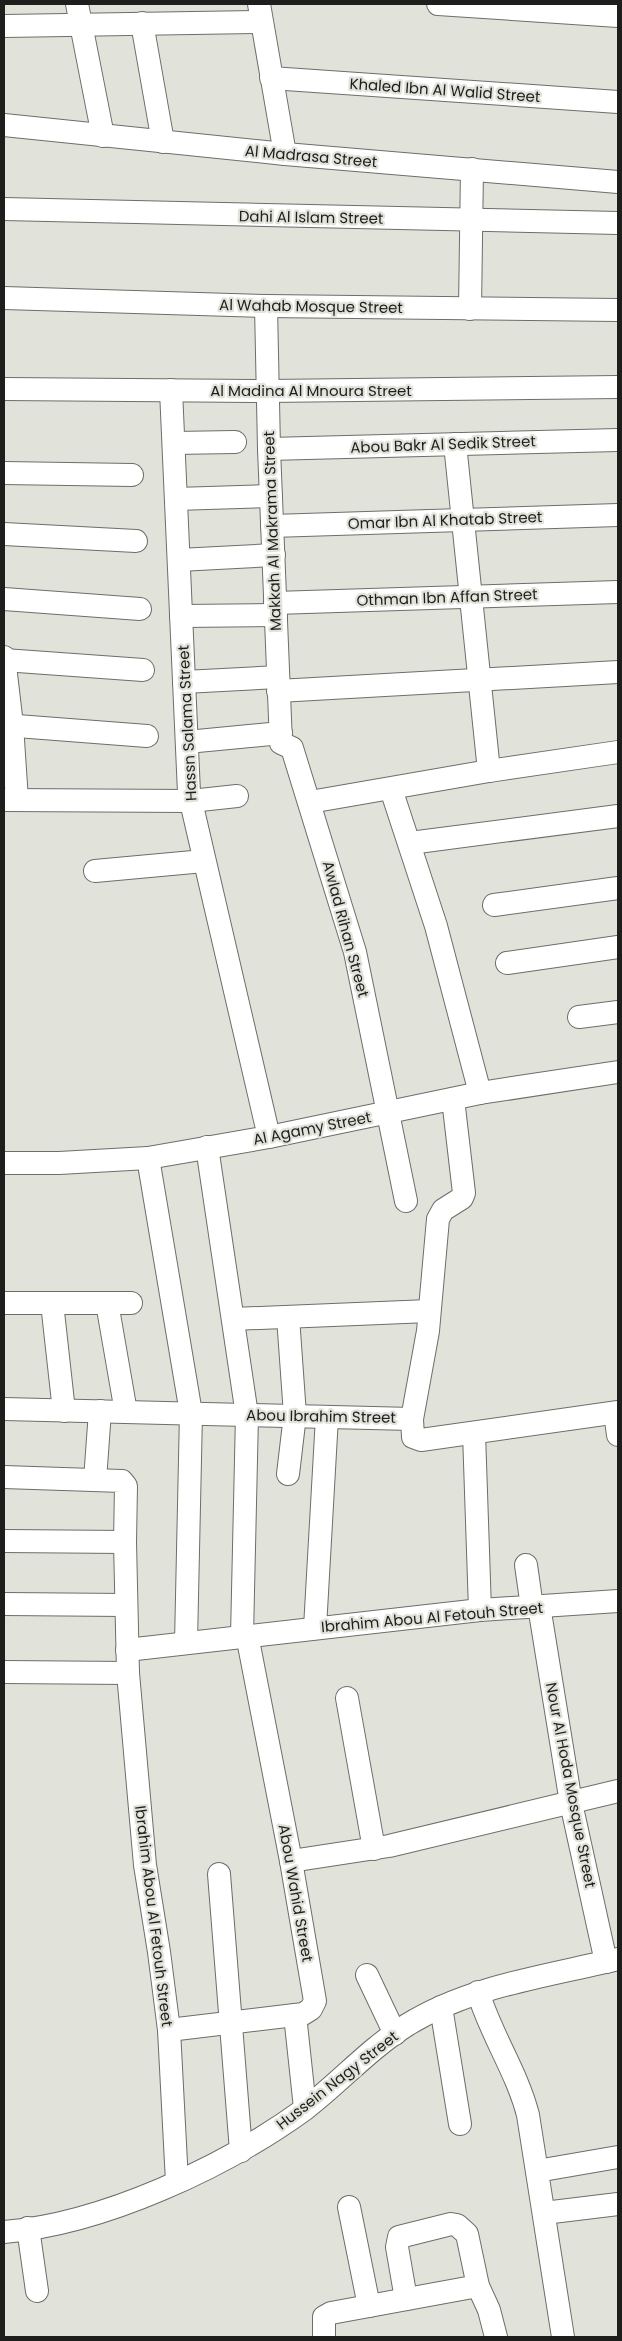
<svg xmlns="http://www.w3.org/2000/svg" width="622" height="2341" font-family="Poppins,sans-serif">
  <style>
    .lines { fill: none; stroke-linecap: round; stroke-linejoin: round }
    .minor-casing { stroke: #6c6e68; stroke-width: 24 }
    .minor { stroke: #fff; stroke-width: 22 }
    .labels { text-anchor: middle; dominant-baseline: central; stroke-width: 4.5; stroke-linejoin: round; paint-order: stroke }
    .street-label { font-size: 15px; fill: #1e1f1c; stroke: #e1e3db }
  </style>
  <rect width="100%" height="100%" fill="#e1e3db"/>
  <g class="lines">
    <defs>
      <g id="minor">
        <path d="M 77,4 L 103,136"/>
        <path d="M 259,4 L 285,154"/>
        <path d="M 438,4 L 618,16"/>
        <path d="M 142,23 L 163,142"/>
        <path d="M 4,26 L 261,22"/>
        <path d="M 271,78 L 618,102"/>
        <path d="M 4,125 L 285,154 L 618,182"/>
        <path d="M 4,209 L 618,223"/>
        <path d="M 4,298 L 266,306 L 618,310"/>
        <path d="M 266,306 L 269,449 L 281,743 L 292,748 L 355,952 L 406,1201"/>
        <path d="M 470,309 L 472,169"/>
        <path d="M 4,389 L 267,391 L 618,387"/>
        <path d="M 171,390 L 189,793 L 269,1137"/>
        <path d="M 174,443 L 235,442"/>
        <path d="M 455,444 L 489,771"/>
        <path d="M 269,449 L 618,440"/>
        <path d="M 4,473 L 132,475"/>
        <path d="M 176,499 L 271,496"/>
        <path d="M 272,526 L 618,515"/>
        <path d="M 4,534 L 136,541"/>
        <path d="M 179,560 L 274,555"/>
        <path d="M 4,599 L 140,609"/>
        <path d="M 275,603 L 618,592"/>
        <path d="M 181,616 L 276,615"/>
        <path d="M 4,657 L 12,725 L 17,800"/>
        <path d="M 4,660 L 143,670"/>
        <path d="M 184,682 L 278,677"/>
        <path d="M 278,691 L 618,672"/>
        <path d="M 4,725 L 147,736"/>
        <path d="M 187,742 L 281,733"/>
        <path d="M 391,789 L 436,926 L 480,1093"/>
        <path d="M 4,800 L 191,801 L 237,796"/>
        <path d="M 310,802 L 489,771 L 618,752"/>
        <path d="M 410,843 L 618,816"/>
        <path d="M 95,871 L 204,861"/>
        <path d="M 494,905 L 618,888"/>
        <path d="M 507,963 L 618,947"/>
        <path d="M 579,1017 L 618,1012"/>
        <path d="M 453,1099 L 464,1193 L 462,1198 L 443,1210 L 438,1219 L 428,1331 L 412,1419 L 413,1437 L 421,1440 L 618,1412"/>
        <path d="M 207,1147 L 247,1415 L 242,1636"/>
        <path d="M 148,1158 L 191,1413 L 186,1643"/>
        <path d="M 4,1163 L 59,1163 L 148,1158 L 269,1137 L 480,1093 L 618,1072"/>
        <path d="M 4,1303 L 131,1303"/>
        <path d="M 52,1303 L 64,1411"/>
        <path d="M 107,1303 L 126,1412"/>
        <path d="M 288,1317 L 295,1415 L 288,1474"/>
        <path d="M 233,1319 L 429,1311"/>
        <path d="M 4,1409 L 412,1419"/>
        <path d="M 615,1413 L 618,1435"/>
        <path d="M 474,1433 L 480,1610"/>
        <path d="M 4,1477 L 122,1481 L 126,1486 L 125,1542 L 128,1673 L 145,1865 L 159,1952 L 169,2030 L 177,2182"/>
        <path d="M 95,1480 L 100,1411"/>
        <path d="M 4,1541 L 125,1542"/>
        <path d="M 526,1565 L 532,1607"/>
        <path d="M 4,1604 L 126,1605"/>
        <path d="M 539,1606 L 571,1803 L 606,1962"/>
        <path d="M 315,1628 L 327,1417"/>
        <path d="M 127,1650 L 480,1610 L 618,1601"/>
        <path d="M 4,1672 L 128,1673"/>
        <path d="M 347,1698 L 374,1849"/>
        <path d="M 291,1861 L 389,1846 L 618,1791"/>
        <path d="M 219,1874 L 241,2151"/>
        <path d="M 367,1975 L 395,2034"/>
        <path d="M 478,1992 C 491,2035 517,2072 528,2115 L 563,2337"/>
        <path d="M 441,2007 L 460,2124"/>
        <path d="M 295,2015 L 305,2108"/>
        <path d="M 169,2030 L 303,2014 L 311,2009 L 315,2001 L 291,1861 L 247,1635"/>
        <path d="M 537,2171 L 618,2157"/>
        <path d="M 349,2207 L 369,2306"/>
        <path d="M 544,2213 L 618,2204"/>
        <path d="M 28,2228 L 37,2291"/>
        <path d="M 4,2232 C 103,2224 225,2167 305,2109 C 340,2082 369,2049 407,2025 C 470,1986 547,1976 618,1959"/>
        <path d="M 406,2299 L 397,2247 L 399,2237 L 451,2224 L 457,2225 L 467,2234 L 478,2286 L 489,2310 L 496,2337"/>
        <path d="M 324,2337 L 324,2317 L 331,2313 L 478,2286"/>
      </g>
    </defs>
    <!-- minor casing -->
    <use href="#minor" class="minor-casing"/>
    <!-- minor -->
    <use href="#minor" class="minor"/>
  </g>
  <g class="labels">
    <!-- street labels -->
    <g class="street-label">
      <text transform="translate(445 90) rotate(4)">Khaled Ibn Al Walid Street</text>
      <text transform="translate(311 156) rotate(5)">Al Madrasa Street</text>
      <text transform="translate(311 217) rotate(1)">Dahi Al Islam Street</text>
      <text transform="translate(311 306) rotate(1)">Al Wahab Mosque Street</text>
      <text x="311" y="390">Al Madina Al Mnoura Street</text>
      <text transform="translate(443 444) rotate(-2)">Abou Bakr Al Sedik Street</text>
      <text transform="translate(445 520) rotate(-2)">Omar Ibn Al Khatab Street</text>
      <text transform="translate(272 531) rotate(-92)">Makkah Al Makrama Street</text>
      <text transform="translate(447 597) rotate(-2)">Othman Ibn Affan Street</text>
      <text transform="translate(187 723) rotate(-93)">Hassn Salama Street</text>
      <text transform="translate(346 929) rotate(75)">Awlad Rihan Street</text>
      <text transform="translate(312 1128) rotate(-11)">Al Agamy Street</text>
      <text transform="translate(321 1416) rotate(1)">Abou Ibrahim Street</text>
      <text transform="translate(432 1617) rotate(-5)">Ibrahim Abou Al Fetouh Street</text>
      <text transform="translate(571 1785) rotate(79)">Nour Al Hoda Mosque Street</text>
      <text transform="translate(296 1893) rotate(80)">Abou Wahid Street</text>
      <text transform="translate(154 1916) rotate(83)">Ibrahim Abou Al Fetouh Street</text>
      <text transform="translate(337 2080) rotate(-38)">Hussein Nagy Street</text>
    </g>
  </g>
  <!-- border -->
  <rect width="622" height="2341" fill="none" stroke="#1e1f1c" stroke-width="10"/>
</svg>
